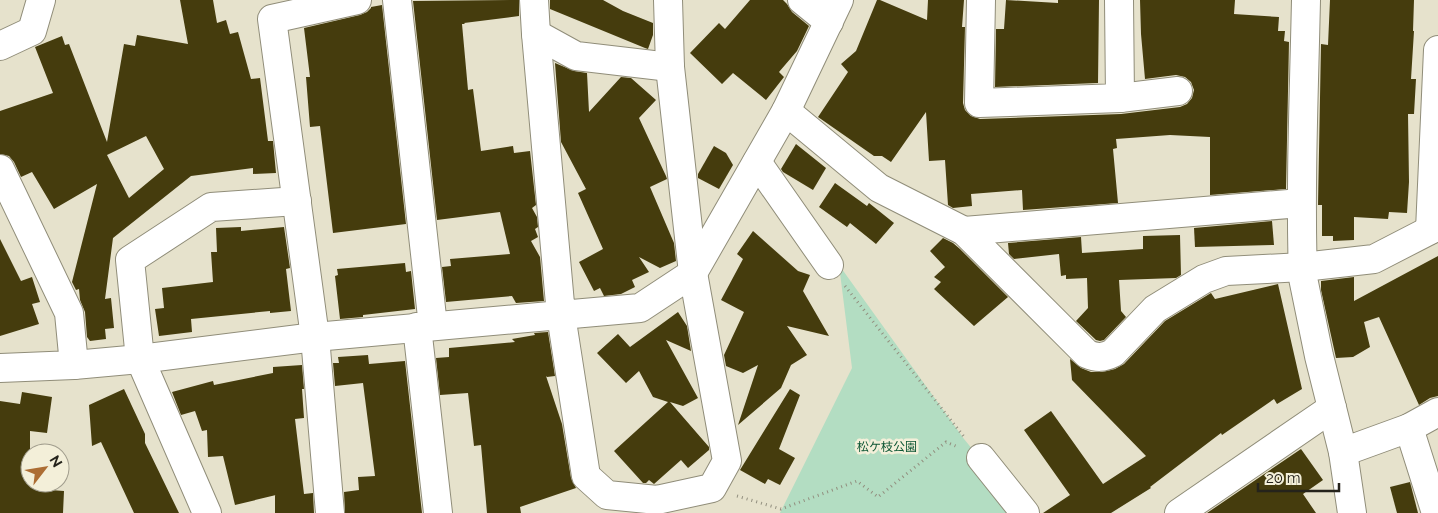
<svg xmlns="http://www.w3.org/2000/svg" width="1438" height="513" font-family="Raleway,'Noto Sans JP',sans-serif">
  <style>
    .green { fill: #b3ddc2 }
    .building { fill: #453c0d; fill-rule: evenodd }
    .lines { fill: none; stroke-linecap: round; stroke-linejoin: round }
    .minor-casing { stroke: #908d79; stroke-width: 30 }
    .path { stroke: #928f7f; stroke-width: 3; stroke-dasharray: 1 4; stroke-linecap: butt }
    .minor { stroke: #fff; stroke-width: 28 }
    .labels { text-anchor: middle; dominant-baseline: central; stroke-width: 5; stroke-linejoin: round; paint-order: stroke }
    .park-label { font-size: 12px; fill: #0b5533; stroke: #f3efd9 }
  </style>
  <rect width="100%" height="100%" fill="#e6e2cc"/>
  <!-- green -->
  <path class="green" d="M 839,265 L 964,439 L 1019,506 L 1009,513 L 780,513 L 852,368 Z"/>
  <!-- building -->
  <g class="building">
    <path d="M 180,0 L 213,0 L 217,23 L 226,20 L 230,34 L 238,32 L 251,79 L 260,78 L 268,141 L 273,141 L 276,173 L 253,174 L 253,168 L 191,176 L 113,238 L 105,299 L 111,298 L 114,328 L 105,329 L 106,339 L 90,341 L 87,337 L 85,312 L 80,300 L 79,289 L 76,290 L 72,282 L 97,184 L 54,209 L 32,172 L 21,177 L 14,162 L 9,156 L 0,154 L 0,111 L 53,93 L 35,47 L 62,36 L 65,45 L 69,44 L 107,142 L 124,44 L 135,46 L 137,35 L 188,44 ZM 146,136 L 164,169 L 129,198 L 107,155 Z"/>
    <path d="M 519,0 L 519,16 L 464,23 L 465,24 L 462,24 L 468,90 L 473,89 L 481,151 L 513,146 L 514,153 L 530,151 L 536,205 L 532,208 L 537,217 L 538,227 L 535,229 L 538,237 L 531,241 L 540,257 L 544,301 L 516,303 L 512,296 L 446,302 L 442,267 L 451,266 L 450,259 L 510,254 L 500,212 L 437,220 L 413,1 Z"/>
    <path d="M 550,0 L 603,0 L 623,11 L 653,23 L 653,35 L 648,49 L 645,48 L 550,9 Z"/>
    <path d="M 750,0 L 783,0 L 787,4 L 792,12 L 809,26 L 797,51 L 779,72 L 784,77 L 766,100 L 733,73 L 722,84 L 690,53 L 719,23 L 725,29 Z"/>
    <path d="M 877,0 L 880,0 L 927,20 L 928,0 L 964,0 L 962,27 L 965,27 L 963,103 L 965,110 L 971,116 L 980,119 L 1121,114 L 1180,107 L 1187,104 L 1192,98 L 1194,90 L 1191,82 L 1185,77 L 1176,75 L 1145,79 L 1141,34 L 1140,0 L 1235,0 L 1234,14 L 1279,17 L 1278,31 L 1285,31 L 1284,41 L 1289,42 L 1286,189 L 1210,195 L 1210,137 L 1170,135 L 1116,139 L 1117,148 L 1113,149 L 1118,203 L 1023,210 L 1022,190 L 971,194 L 972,206 L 953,208 L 948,205 L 945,160 L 929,161 L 926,112 L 891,162 L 882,156 L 874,156 L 818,117 L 848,72 L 841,64 L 856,51 Z"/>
    <path d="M 1006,0 L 1058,3 L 1058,0 L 1099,0 L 1098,83 L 995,87 L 996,29 L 1004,29 Z"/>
    <path d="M 1330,0 L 1414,0 L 1413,31 L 1414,31 L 1411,79 L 1416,79 L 1414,114 L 1408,114 L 1409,182 L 1407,213 L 1389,212 L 1388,219 L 1354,217 L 1354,240 L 1333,241 L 1333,236 L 1322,236 L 1322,205 L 1318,205 L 1321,44 L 1328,45 Z"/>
    <path d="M 382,5 L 406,224 L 333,233 L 320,126 L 310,127 L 306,77 L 310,77 L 304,28 L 360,15 L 367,12 L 371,8 L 371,7 Z"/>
    <path d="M 555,63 L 574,71 L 587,73 L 589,112 L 621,77 L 631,78 L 656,100 L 639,118 L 666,176 L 667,179 L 650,187 L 674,243 L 676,261 L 660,268 L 639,257 L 649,272 L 632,280 L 635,287 L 621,294 L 604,296 L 600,288 L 594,291 L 579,262 L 603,249 L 578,193 L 586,189 L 561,142 Z"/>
    <path d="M 796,144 L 826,168 L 813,190 L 783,172 L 781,169 Z"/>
    <path d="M 714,146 L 726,153 L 733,165 L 719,189 L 698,178 L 698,174 Z"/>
    <path d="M 835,183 L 867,206 L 869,203 L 894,223 L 876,244 L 850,223 L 847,227 L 819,207 Z"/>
    <path d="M 1272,221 L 1274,245 L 1195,247 L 1194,228 Z"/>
    <path d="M 241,227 L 241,231 L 284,227 L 290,268 L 286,269 L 291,311 L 270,313 L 270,311 L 191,319 L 192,332 L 159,336 L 155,309 L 164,308 L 162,288 L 213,282 L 211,252 L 217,252 L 216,228 Z"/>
    <path d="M 753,231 L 798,271 L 810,275 L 803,291 L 829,336 L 787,326 L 807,355 L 791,365 L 781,388 L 738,425 L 758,365 L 743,373 L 726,366 L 724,355 L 744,312 L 721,300 L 743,259 L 737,254 Z"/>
    <path d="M 1180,235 L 1181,275 L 1176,278 L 1119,280 L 1121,311 L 1126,317 L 1104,340 L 1100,341 L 1096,340 L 1076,321 L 1088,308 L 1087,278 L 1066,279 L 1066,275 L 1061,276 L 1059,254 L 1014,259 L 1009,254 L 1008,243 L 1081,237 L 1082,253 L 1143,249 L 1143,236 Z"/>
    <path d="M 943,238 L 953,243 L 960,249 L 1008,297 L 974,326 L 934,289 L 941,282 L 934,277 L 945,267 L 930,251 Z"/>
    <path d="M 0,239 L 21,281 L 32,277 L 40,302 L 32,304 L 39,324 L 0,336 Z"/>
    <path d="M 1438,256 L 1438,396 L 1430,398 L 1419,405 L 1379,317 L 1364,322 L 1370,347 L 1353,357 L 1336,358 L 1321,290 L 1321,281 L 1354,277 L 1354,301 Z"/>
    <path d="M 405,263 L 406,272 L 411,271 L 415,309 L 363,315 L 363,317 L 340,319 L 335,276 L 338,275 L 337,269 Z"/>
    <path d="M 1278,284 L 1302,389 L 1277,404 L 1274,399 L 1222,435 L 1221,433 L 1150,487 L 1151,488 L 1111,513 L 1043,513 L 1070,495 L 1024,430 L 1051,411 L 1103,484 L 1146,456 L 1072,380 L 1070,359 L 1081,368 L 1091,372 L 1102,372 L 1115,369 L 1124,364 L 1165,321 L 1211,293 L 1215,299 Z"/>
    <path d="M 678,312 L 687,326 L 691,351 L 666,340 L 698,398 L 683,406 L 670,402 L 709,447 L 709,450 L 688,468 L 681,460 L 654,484 L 649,480 L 646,483 L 643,483 L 614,451 L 668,402 L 653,397 L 639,371 L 626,383 L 597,353 L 618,334 L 630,347 Z"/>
    <path d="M 548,332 L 555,376 L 547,377 L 546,376 L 562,424 L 571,478 L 576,488 L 520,507 L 521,513 L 487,513 L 481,445 L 474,446 L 468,393 L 440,395 L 436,358 L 449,357 L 449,348 L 515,342 L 512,339 L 535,335 L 534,333 Z"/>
    <path d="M 368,355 L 369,364 L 405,361 L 422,513 L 345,513 L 344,492 L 359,490 L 358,477 L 375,476 L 363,383 L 335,386 L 333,363 L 339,363 L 338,357 Z"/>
    <path d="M 302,365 L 304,389 L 302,389 L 304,418 L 295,419 L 304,494 L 313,493 L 314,513 L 275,513 L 275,495 L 276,495 L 235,505 L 223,456 L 208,457 L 207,430 L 202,431 L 195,411 L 181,415 L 172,392 L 213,381 L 214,385 L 273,373 L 273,367 Z"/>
    <path d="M 124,389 L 145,434 L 145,443 L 179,513 L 134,513 L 101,442 L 92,446 L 89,405 Z"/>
    <path d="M 790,389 L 800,395 L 779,449 L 795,458 L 780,485 L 768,479 L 765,484 L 740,470 Z"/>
    <path d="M 22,392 L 52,397 L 47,433 L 30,431 L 30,483 L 50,483 L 50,490 L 64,491 L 63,513 L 0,513 L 0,401 L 20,404 Z"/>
    <path d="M 1301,449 L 1323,480 L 1303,494 L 1316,513 L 1207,513 Z"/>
    <path d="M 1410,482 L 1418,513 L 1397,513 L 1390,487 Z"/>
  </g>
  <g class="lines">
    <defs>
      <g id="minor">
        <path d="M 397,0 L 433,326"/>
        <path d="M 534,0 L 536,34 L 561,315 L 640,308 L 693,273 L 786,111 L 879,188 L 964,231 L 1087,354 C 1097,358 1103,358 1113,353 L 1155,309 L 1204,279 L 1226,271 L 1303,267 L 1374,259 L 1438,226"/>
        <path d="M 802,0 L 829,22"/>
        <path d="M 981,0 L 979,103 L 1120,98 L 1119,0"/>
        <path d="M 1306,0 C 1304,93 1300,185 1303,278 L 1319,356 L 1343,452 L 1409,428 L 1436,513"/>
        <path d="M 536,34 L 576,56 L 670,67"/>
        <path d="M 0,46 L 32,31 L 41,0"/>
        <path d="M 1120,98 L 1178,91"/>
        <path d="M 786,111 L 839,0"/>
        <path d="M 757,162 L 829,265"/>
        <path d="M 0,169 L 69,313 L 74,365 L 0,368"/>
        <path d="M 1430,230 L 1438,50"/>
        <path d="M 964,231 L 1301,203"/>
        <path d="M 417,327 L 438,513"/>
        <path d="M 74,365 L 140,359 L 315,337 L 561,315 L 586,476 L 607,495 L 657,500 L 712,488 L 727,461 L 693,273 L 670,67 L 668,0"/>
        <path d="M 1409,428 L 1438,412"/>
        <path d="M 1343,452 L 1352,513"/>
        <path d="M 981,458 L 1025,513"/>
        <path d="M 207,513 L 140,359 L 130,260 L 211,207 L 297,201"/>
        <path d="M 330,513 L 315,337 L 272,19 L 357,0"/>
        <path d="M 1179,513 L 1332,408"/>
      </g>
    </defs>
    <!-- minor casing -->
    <use href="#minor" class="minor-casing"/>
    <!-- path -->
    <g class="path">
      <path d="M 845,286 L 965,438"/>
      <path d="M 737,496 L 781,509 L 857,481 L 878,497 L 946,442 L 958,447"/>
    </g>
    <!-- minor -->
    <use href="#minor" class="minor"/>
  </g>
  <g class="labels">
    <!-- park labels -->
    <g class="park-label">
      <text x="887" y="447">松ケ枝公園</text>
    </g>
  </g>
  <!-- north arrow -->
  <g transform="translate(45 468) rotate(59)"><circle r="24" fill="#f3efd9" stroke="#a19d8d"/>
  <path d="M0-4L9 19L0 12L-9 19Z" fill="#ac6d34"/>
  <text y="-8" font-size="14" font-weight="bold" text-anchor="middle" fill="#25231b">N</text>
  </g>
  <!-- scale -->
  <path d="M1258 483v8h81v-8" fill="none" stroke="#25231b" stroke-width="2.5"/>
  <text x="1266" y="483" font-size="15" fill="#25231b" stroke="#f3efd9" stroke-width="4" paint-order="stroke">20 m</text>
</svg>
